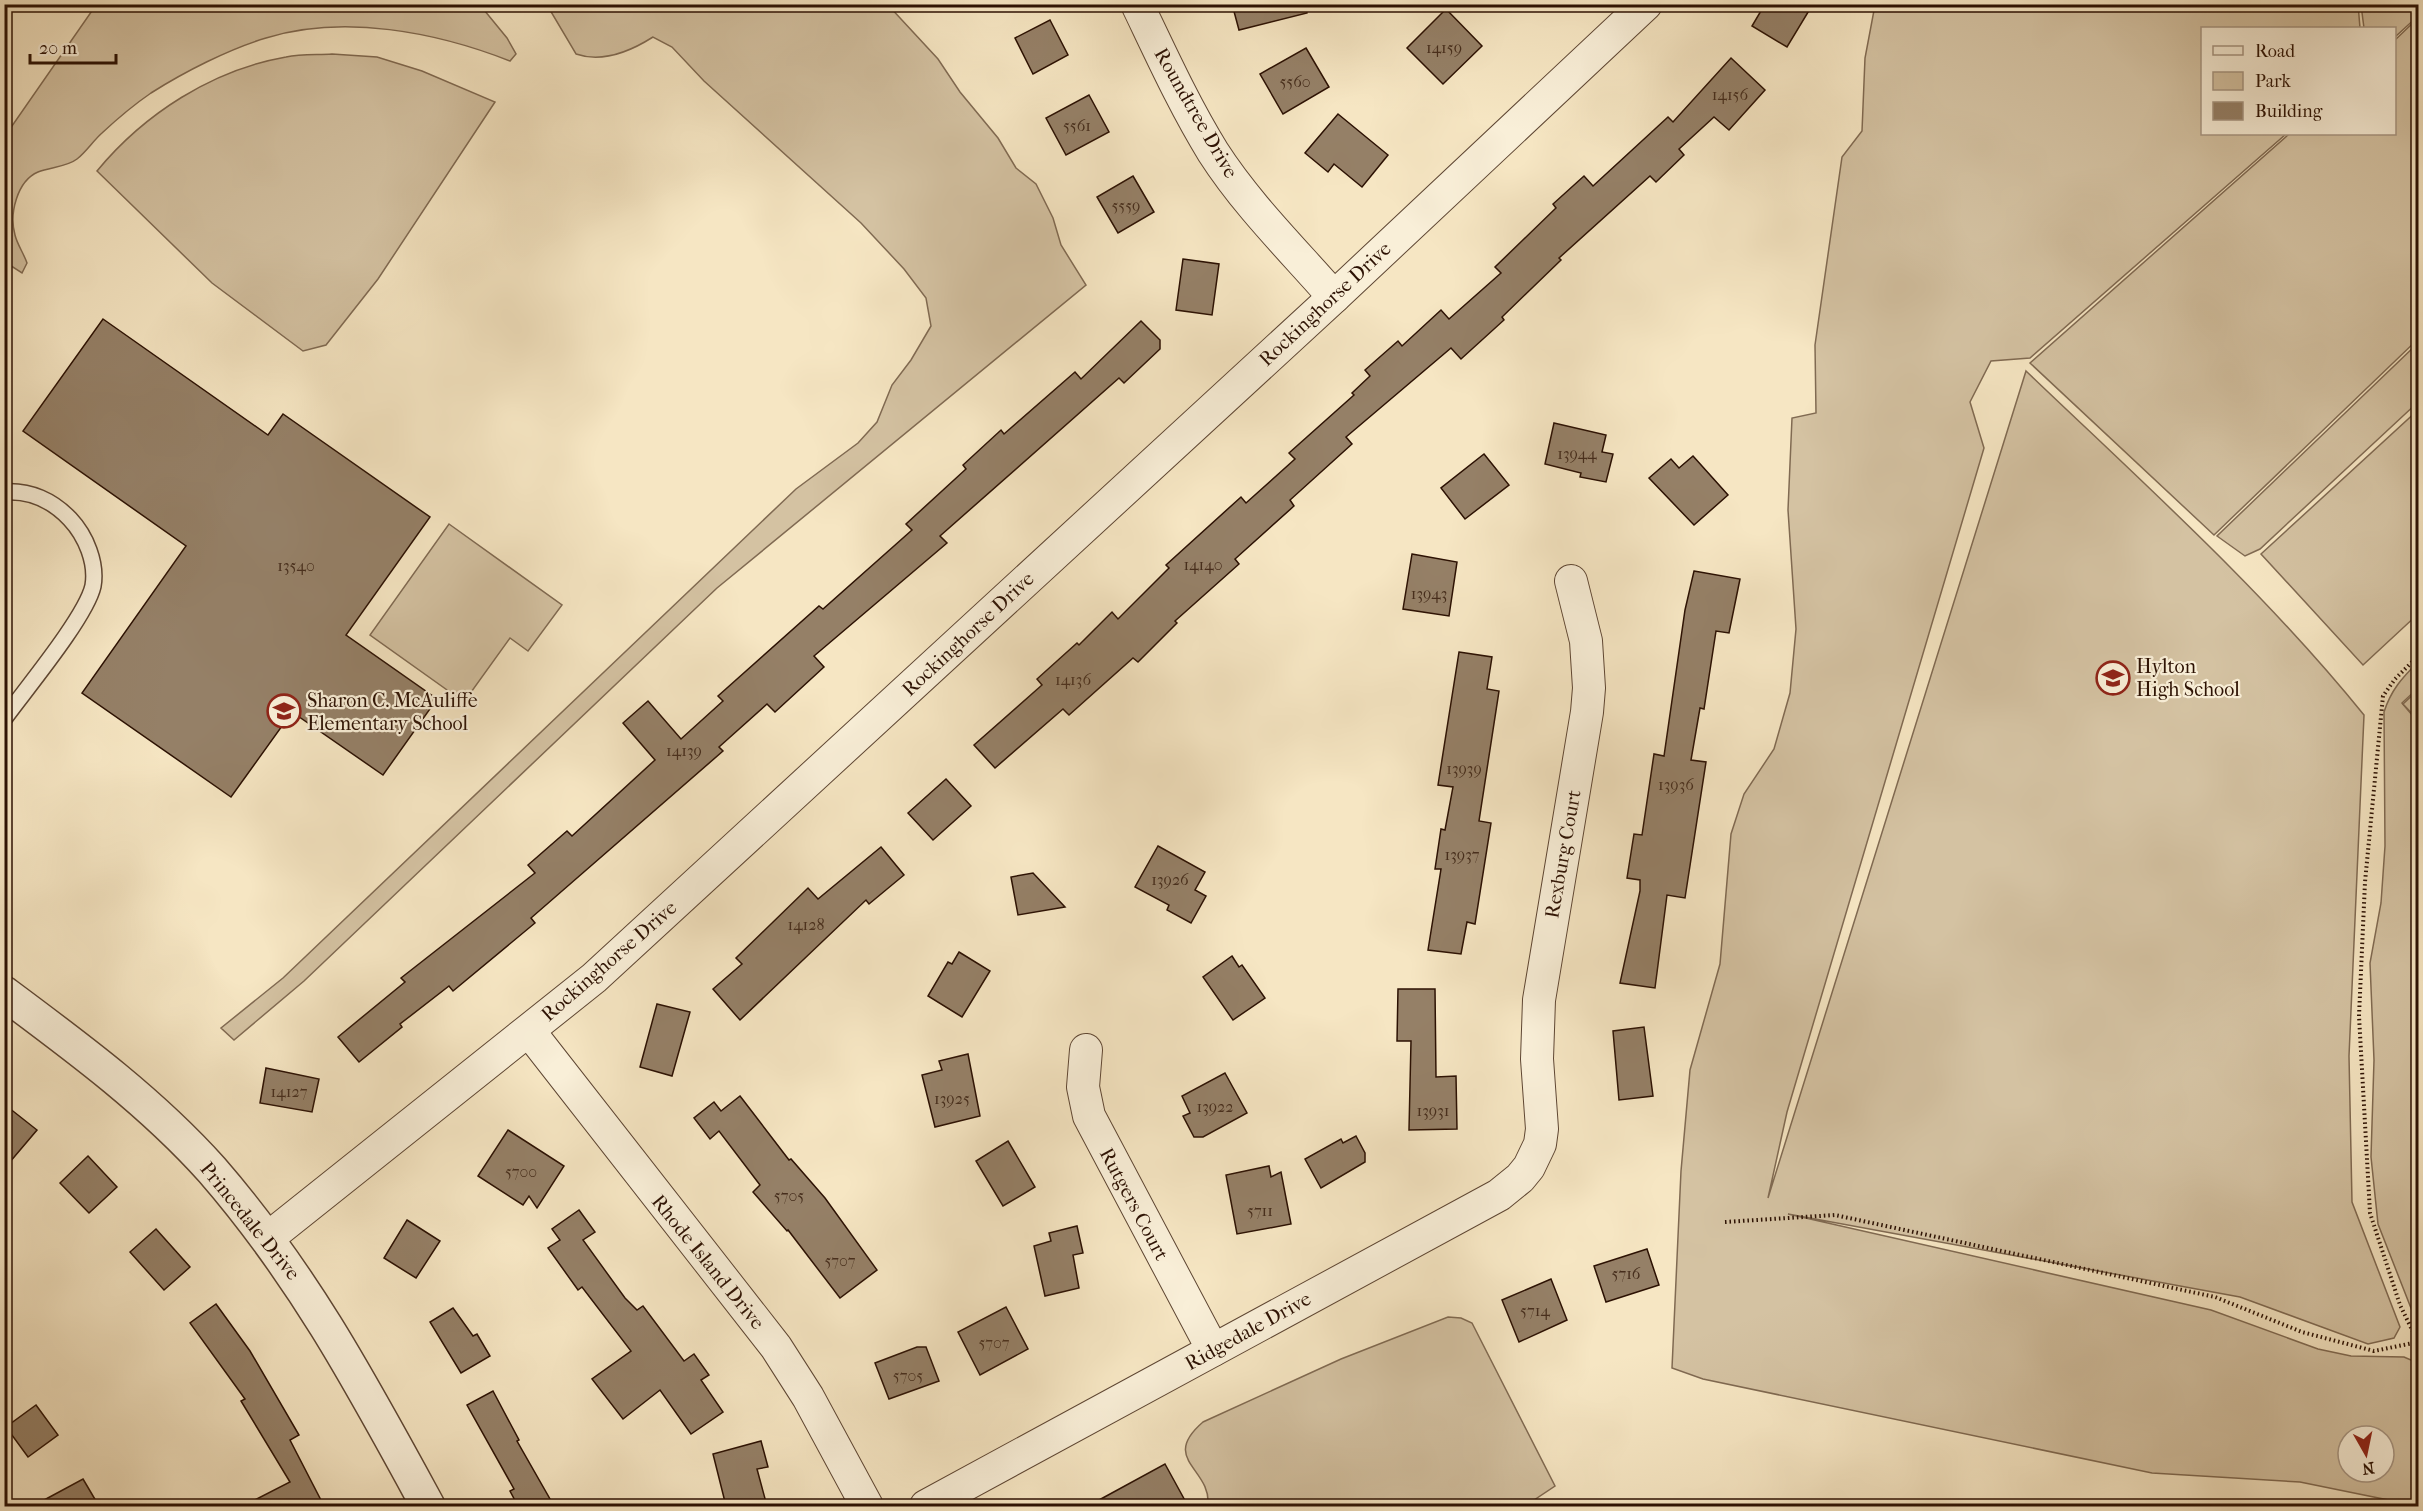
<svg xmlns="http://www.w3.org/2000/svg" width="2423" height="1511" font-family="'IM FELL French Canon',serif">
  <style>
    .green { fill: #d4c2a2; stroke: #806a52; stroke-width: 1.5; fill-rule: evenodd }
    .building { fill: #958067; stroke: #2c1103; stroke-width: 1.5 }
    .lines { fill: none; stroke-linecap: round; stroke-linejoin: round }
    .service-casing { stroke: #5e4633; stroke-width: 18 }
    .minor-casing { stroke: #5e4633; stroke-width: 34 }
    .tertiary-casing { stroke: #5e4633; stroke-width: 36 }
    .path { stroke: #2c1103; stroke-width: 4; stroke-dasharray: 1.5 3; stroke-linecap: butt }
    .service { stroke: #f9efd8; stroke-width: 15 }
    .minor { stroke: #f9efd8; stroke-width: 32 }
    .tertiary { stroke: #f9efd8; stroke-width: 33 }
    .labels { text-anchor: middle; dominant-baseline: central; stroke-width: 4.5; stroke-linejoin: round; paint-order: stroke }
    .number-label { font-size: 16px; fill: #462d1c }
    .street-label { font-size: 20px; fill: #2c1103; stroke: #f9efd8 }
    .poi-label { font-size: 20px; fill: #2c1103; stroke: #f9efd8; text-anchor: start }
  </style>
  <rect width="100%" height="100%" fill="#f6e6c3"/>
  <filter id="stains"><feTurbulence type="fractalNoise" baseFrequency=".00333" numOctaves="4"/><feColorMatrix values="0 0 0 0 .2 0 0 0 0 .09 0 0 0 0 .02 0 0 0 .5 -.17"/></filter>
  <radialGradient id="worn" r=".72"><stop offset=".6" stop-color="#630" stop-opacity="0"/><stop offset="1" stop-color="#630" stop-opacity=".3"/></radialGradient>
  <!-- green -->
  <g class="green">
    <path d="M 96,5 L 480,5 L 507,38 L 516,54 L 510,61 C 436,32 344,14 266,38 C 229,49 184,72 151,93 C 135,104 117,119 102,133 C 93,141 86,152 77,159 C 67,167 50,167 38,172 C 17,181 9,214 15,235 C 17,244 24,254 27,263 L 22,273 L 5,262 L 5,136 Z"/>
    <path d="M 547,5 L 888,5 L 938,59 L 960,92 L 998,138 L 1016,168 L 1036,184 L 1053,218 L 1061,245 L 1086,285 L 717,588 L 304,981 L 234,1040 L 221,1028 L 283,978 L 796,489 L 858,443 L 877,422 L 892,385 L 911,360 L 931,326 L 926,298 L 904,269 L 861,223 L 704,81 L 672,47 L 653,37 C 631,51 602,63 576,54 Z"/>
    <path d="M 1875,5 L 2358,4 L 2360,28 L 2202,28 L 2202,134 L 2286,134 L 2030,358 L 1991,361 L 1970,402 L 1984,448 L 1787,1112 L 1768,1198 L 2026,371 C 2142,482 2263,590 2364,715 L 2349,1056 L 2352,1202 L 2400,1327 L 2394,1338 L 2368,1344 L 2240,1297 L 1788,1214 L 2211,1310 L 2318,1349 L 2351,1356 L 2404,1357 L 2418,1363 L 2418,1506 L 2300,1482 L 2152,1473 L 1703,1379 L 1672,1368 L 1681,1171 L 1690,1070 L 1720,964 L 1731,834 L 1744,794 L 1774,749 L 1790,693 L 1796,629 L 1788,510 L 1792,418 L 1816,413 L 1815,345 L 1842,157 L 1862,131 L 1865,58 ZM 2348,1436 L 2384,1436 L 2384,1472 L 2348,1472 Z"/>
    <path d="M 2361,5 L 2418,5 L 2418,16 L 2395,37 L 2394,28 L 2364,28 Z"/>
    <path d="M 2418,18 L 2418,339 L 2214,535 L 2030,363 L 2289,134 L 2394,134 L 2395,40 Z"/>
    <path d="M 332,54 L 377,57 L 422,71 L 495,102 L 378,279 L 326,345 L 303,351 L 212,283 L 97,171 C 144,114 212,70 286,57 C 301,54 317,55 332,54 Z"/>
    <path d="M 2418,343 L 2418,402 L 2260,549 L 2245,556 L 2217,536 Z"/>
    <path d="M 2418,410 L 2418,614 L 2363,665 L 2261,554 Z"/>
    <path d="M 449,524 L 562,605 L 528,651 L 510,638 L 464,702 L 370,635 Z"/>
    <path d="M 2418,662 L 2418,688 L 2402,703 L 2418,722 L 2418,1326 L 2378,1224 L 2371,1157 L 2374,1060 L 2370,963 L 2381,903 L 2385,846 L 2384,712 C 2391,690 2402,678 2418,662 Z"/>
    <path d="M 2418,690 L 2418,720 L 2403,704 Z"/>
    <path d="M 1448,1317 L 1461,1318 L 1472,1323 L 1555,1486 L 1525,1506 L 1208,1506 C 1212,1468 1159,1460 1203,1422 L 1341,1359 Z"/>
  </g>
  <!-- building -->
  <g class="building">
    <path d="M 1232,4 L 1306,4 L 1307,13 L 1239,30 Z"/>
    <path d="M 1765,4 L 1813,4 L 1787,47 L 1752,26 Z"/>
    <path d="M 1446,9 L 1482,46 L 1443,84 L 1407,48 Z"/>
    <path d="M 1050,20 L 1068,55 L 1033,74 L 1015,38 Z"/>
    <path d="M 1306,48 L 1329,87 L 1283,114 L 1260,74 Z"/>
    <path d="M 1731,58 L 1765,90 L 1729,130 L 1714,117 L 1679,149 L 1684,155 L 1656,182 L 1650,176 L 1559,258 L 1561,260 L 1502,317 L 1504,320 L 1461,359 L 1451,348 L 1346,437 L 1352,444 L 1290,500 L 1294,506 L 1235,559 L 1239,564 L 1175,621 L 1177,623 L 1138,662 L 1133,658 L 1069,715 L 1063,709 L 995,768 L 974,745 L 1042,685 L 1037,679 L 1077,643 L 1079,645 L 1112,612 L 1118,619 L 1169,568 L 1166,565 L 1241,497 L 1246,503 L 1295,459 L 1289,453 L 1354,395 L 1352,393 L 1370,376 L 1365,370 L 1398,341 L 1402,346 L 1441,310 L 1449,319 L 1501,273 L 1495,267 L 1556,208 L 1553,204 L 1584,176 L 1593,186 L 1668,117 L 1673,122 Z"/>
    <path d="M 1089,95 L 1109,132 L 1066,155 L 1046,118 Z"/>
    <path d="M 1338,114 L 1388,155 L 1362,187 L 1334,164 L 1328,172 L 1305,153 Z"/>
    <path d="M 1133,176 L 1154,212 L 1118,233 L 1097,197 Z"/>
    <path d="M 1183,259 L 1219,264 L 1212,315 L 1176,310 Z"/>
    <path d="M 103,319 L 268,435 L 283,414 L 430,517 L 346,635 L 437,699 L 383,775 L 292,712 L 231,797 L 82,693 L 186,546 L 23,431 Z"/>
    <path d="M 1141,321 L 1160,340 L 1160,349 L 1124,383 L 1119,378 L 940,536 L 947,543 L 814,656 L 824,667 L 775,712 L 767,704 L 719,747 L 723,751 L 531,918 L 535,923 L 453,991 L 449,986 L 400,1024 L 402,1027 L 359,1062 L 338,1037 L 405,982 L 401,978 L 535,873 L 528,865 L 567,831 L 572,836 L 655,760 L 623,723 L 648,701 L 681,739 L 723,701 L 718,696 L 819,606 L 823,609 L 912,530 L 906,524 L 966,469 L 963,465 L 1001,430 L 1004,434 L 1075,372 L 1081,379 Z"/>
    <path d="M 1554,423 L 1606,435 L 1602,452 L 1613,454 L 1606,482 L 1580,477 L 1581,473 L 1545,464 Z"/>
    <path d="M 1484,454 L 1509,485 L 1465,519 L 1441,488 Z"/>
    <path d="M 1693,456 L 1728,495 L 1694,525 L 1649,478 L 1671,459 L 1679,468 Z"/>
    <path d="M 1412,554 L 1457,562 L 1449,616 L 1403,609 Z"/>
    <path d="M 1694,571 L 1740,579 L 1729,633 L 1716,631 L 1704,709 L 1700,708 L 1691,760 L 1706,762 L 1685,898 L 1667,895 L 1655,988 L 1620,983 L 1640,891 L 1640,880 L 1627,878 L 1634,834 L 1642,835 L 1654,754 L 1664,756 L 1685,610 Z"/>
    <path d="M 1459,652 L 1492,657 L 1487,689 L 1499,691 L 1479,821 L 1491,823 L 1475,924 L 1467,922 L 1461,954 L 1428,950 L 1441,869 L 1435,869 L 1441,829 L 1445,830 L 1453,787 L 1438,785 Z"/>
    <path d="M 946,779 L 971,806 L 933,840 L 908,813 Z"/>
    <path d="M 1158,846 L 1205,872 L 1195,890 L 1206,896 L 1191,923 L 1167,910 L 1169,905 L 1135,887 Z"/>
    <path d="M 881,847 L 904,875 L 869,904 L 866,900 L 740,1020 L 713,989 L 742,964 L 736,958 L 808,888 L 818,899 Z"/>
    <path d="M 1033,873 L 1065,907 L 1018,915 L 1011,877 Z"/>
    <path d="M 959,952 L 990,971 L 962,1017 L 928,996 L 948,962 L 952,964 Z"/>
    <path d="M 1232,956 L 1239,967 L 1242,965 L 1265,998 L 1233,1020 L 1203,977 Z"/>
    <path d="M 1398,989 L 1435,989 L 1436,1077 L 1456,1076 L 1457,1129 L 1409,1130 L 1411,1041 L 1397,1041 Z"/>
    <path d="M 657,1004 L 690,1012 L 672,1076 L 640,1067 Z"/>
    <path d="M 1644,1027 L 1653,1096 L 1619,1100 L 1613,1031 Z"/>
    <path d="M 968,1054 L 980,1116 L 935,1127 L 922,1075 L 942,1070 L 939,1061 Z"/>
    <path d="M 266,1068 L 319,1079 L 312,1112 L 260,1103 Z"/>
    <path d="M 1225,1073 L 1247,1113 L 1203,1137 L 1194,1137 L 1183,1116 L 1190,1113 L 1182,1096 Z"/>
    <path d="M 740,1096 L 789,1160 L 791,1159 L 825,1198 L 877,1270 L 840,1298 L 788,1230 L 787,1231 L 753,1192 L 760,1185 L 719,1131 L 710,1139 L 694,1118 L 714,1102 L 721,1111 Z"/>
    <path d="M 4,1104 L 37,1130 L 4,1169 Z"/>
    <path d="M 508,1130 L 564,1166 L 537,1208 L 529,1196 L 523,1205 L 478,1176 Z"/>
    <path d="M 1356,1136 L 1365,1153 L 1365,1162 L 1321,1188 L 1305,1159 L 1341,1139 L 1343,1143 Z"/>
    <path d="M 1008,1141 L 1035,1187 L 1003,1206 L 976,1161 Z"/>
    <path d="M 88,1156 L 117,1187 L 89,1213 L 60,1183 Z"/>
    <path d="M 1269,1166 L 1271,1177 L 1281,1172 L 1291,1224 L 1237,1234 L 1226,1175 Z"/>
    <path d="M 579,1210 L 595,1232 L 583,1240 L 625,1298 L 637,1310 L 643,1306 L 684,1361 L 694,1354 L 709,1375 L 701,1380 L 723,1412 L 691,1434 L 660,1390 L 623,1419 L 592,1379 L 631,1351 L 582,1287 L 578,1290 L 548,1248 L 560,1240 L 552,1229 Z"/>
    <path d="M 407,1220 L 440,1241 L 416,1278 L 384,1258 Z"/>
    <path d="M 1077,1226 L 1083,1253 L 1073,1255 L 1079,1288 L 1045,1296 L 1034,1246 L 1051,1241 L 1049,1233 Z"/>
    <path d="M 156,1229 L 190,1267 L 164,1290 L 130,1252 Z"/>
    <path d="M 1647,1249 L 1659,1285 L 1606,1302 L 1594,1266 Z"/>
    <path d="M 1551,1279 L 1567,1320 L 1519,1342 L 1502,1300 Z"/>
    <path d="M 216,1304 L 250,1351 L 299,1435 L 290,1440 L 324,1506 L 243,1506 L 290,1482 L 241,1401 L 245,1399 L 190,1323 Z"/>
    <path d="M 1006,1307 L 1028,1349 L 980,1375 L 958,1332 Z"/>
    <path d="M 453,1308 L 473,1336 L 477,1334 L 490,1356 L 461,1373 L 430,1322 Z"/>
    <path d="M 917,1347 L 926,1347 L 939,1381 L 889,1399 L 875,1363 Z"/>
    <path d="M 493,1391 L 519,1440 L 517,1441 L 554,1506 L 518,1506 L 510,1491 L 514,1489 L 467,1405 Z"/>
    <path d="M 36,1405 L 58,1435 L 28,1457 L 6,1427 Z"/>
    <path d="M 761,1441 L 768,1467 L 757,1469 L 767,1506 L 726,1506 L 713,1454 Z"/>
    <path d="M 1165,1464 L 1188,1506 L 1088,1506 Z"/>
    <path d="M 83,1479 L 99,1506 L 33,1506 Z"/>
  </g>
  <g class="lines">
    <defs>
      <path id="service" d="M 4,492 C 30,490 53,501 70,519 C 86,536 97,563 93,586 C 86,617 25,690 4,719"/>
      <g id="minor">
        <path d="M 1137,4 C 1161,54 1184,105 1213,152 C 1247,205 1293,250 1334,297"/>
        <path d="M 529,1031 L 776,1347 L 808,1397 L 867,1506"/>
        <path d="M 1086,1050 L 1083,1087 L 1089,1116 L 1213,1350"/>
        <path d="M 268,1238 L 594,978 L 1334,297 L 1646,4"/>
        <path d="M 926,1506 L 1499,1195 L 1520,1178 L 1529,1167 L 1540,1144 L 1542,1129 L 1537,1059 L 1539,1000 L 1587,712 L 1589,688 L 1586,641 L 1571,581"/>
      </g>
      <path id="tertiary" d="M 4,993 C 78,1048 151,1102 212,1170 C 304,1276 362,1385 428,1506"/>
    </defs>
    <!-- service casing -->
    <use href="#service" class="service-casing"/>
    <!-- minor casing -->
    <use href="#minor" class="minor-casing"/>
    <!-- tertiary casing -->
    <use href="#tertiary" class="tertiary-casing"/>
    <!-- path -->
    <g class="path">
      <path d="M 1725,1222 L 1835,1215 L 2215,1297 L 2302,1332 L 2374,1351 L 2418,1342"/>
      <path d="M 2417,1340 L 2400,1305 L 2370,1213 L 2359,1016 L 2365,882 L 2383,696 L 2395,679 L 2418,656"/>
    </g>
    <!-- service -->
    <use href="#service" class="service"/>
    <!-- minor -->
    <use href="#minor" class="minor"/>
    <!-- tertiary -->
    <use href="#tertiary" class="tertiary"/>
  </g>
  <!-- icons -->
  <defs>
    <symbol id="school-ring" viewBox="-11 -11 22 22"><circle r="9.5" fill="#f9efd8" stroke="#8f2418" stroke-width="1.5"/><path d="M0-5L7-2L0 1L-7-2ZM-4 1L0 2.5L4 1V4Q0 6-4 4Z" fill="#8f2418"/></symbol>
  </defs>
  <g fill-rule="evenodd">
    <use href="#school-ring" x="2094" y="659" width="38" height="38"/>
    <use href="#school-ring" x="265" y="692" width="38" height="38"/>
  </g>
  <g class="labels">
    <!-- number labels -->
    <g class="number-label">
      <text x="1444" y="47">14159</text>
      <text x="1295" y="81">5560</text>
      <text x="1730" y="94">14156</text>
      <text x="1077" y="125">5561</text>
      <text x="1126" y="205">5559</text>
      <text x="1577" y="453">13944</text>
      <text x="1203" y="564">14140</text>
      <text x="296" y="565">13540</text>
      <text x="1429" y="593">13943</text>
      <text x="1073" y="679">14136</text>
      <text x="684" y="750">14139</text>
      <text x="1464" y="768">13939</text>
      <text x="1676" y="784">13936</text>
      <text x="1462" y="854">13937</text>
      <text x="1170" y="879">13926</text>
      <text x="806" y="924">14128</text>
      <text x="289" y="1091">14127</text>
      <text x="952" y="1098">13925</text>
      <text x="1215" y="1106">13922</text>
      <text x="1433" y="1110">13931</text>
      <text x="521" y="1171">5700</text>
      <text x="789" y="1195">5705</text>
      <text x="1260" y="1210">5711</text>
      <text x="840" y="1260">5707</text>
      <text x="1626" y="1273">5716</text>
      <text x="1535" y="1310">5714</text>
      <text x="994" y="1342">5707</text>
      <text x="908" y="1375">5705</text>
    </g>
    <!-- street labels -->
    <g class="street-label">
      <text transform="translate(1196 113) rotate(60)">Roundtree Drive</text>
      <text transform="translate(1325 304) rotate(-43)">Rockinghorse Drive</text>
      <text transform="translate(968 634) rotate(-43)">Rockinghorse Drive</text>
      <text transform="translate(1563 854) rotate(-80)">Rexburg Court</text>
      <text transform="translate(609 961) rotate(-41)">Rockinghorse Drive</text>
      <text transform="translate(1134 1204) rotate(62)">Rutgers Court</text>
      <text transform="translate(250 1221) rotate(51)">Princedale Drive</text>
      <text transform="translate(708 1262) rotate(51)">Rhode Island Drive</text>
      <text transform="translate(1248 1331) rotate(-29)">Ridgedale Drive</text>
    </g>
    <!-- poi labels -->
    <g class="poi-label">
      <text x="2136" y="666">Hylton<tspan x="2136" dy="23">High School</tspan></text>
      <text x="307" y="700">Sharon C. McAuliffe<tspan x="307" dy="23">Elementary School</tspan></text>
    </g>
  </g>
  <!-- margin -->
  <rect width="2423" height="1511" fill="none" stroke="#f6e6c3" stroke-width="24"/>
  <rect x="6" y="6" width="2411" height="1499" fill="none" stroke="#2c1103" stroke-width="3"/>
  <rect x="12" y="12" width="2399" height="1487" fill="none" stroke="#2c1103" stroke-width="1.5"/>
  <!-- legend -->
  <rect x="2201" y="27" width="195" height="108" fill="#f9efd8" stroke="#a79683" stroke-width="1.5"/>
  <rect x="2213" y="46" width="30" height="9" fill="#f9efd8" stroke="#a79683" stroke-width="1.5"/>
  <text x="2255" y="57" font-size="18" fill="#2c1103">Road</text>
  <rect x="2213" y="72" width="30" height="18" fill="#d4c2a2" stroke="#a79683" stroke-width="1.5"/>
  <text x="2255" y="87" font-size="18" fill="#2c1103">Park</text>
  <rect x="2213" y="102" width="30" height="18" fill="#958067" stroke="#a79683" stroke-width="1.5"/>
  <text x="2255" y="117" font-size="18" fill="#2c1103">Building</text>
  <!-- north arrow -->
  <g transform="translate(2366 1454) rotate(171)"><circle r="28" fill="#f9efd8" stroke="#a79683" stroke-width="1.5"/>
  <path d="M0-4.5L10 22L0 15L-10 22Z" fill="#8f2418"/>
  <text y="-9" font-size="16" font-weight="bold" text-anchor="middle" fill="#2c1103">N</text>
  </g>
  <!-- scale -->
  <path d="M30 54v9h86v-9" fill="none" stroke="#2c1103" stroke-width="3"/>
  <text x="39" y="54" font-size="18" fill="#2c1103" stroke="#f9efd8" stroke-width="4.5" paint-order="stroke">20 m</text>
  <rect width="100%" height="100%" filter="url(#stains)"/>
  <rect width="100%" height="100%" fill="url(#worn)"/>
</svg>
